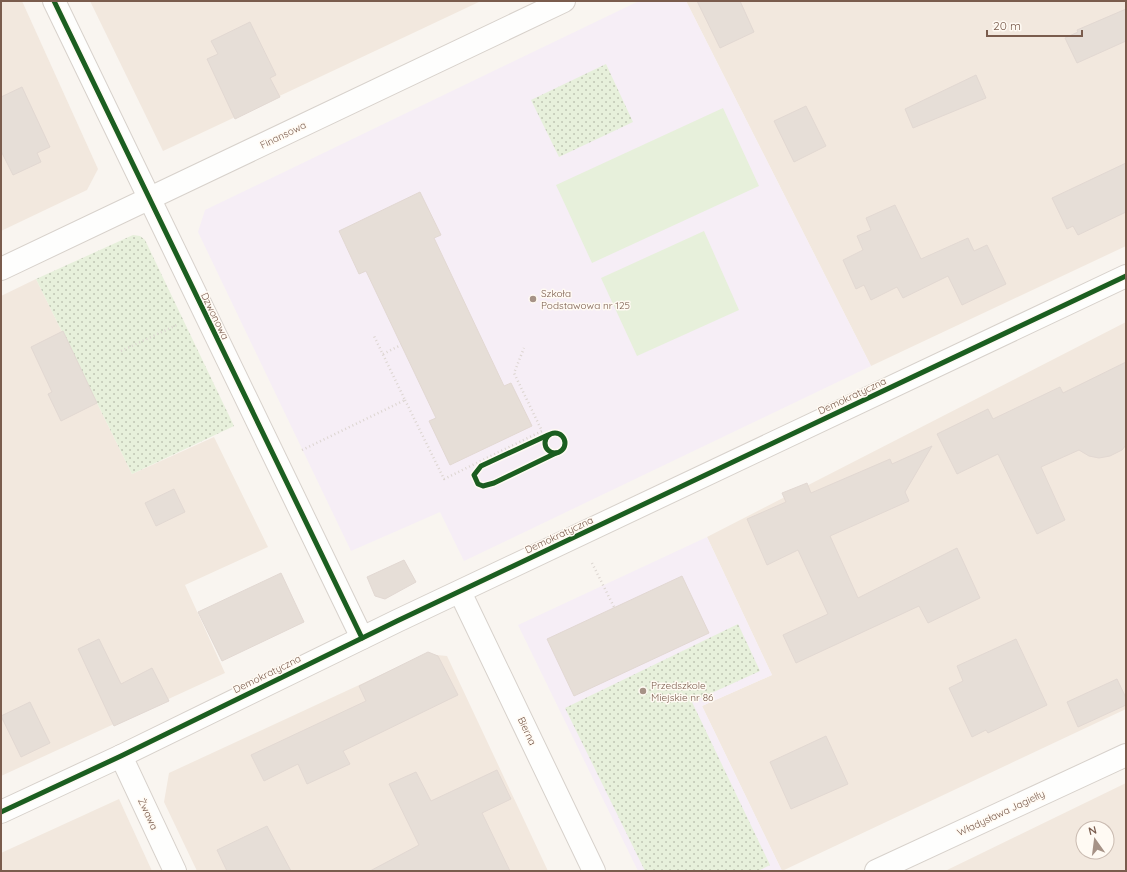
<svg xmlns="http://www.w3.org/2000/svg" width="1127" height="872" font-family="Quicksand,sans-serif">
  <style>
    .residential { fill: #f2e8de; fill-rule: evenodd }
    .education { fill: #f6eef6 }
    .green { fill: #e7f0db }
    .park { fill: url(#park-dots) }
    .building { fill: #e6ded7; stroke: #e2d8d2 }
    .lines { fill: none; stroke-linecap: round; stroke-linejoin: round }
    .minor-casing { stroke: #d7d1cb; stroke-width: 24 }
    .tertiary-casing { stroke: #d7d1cb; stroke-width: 24 }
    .path { stroke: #dcd5d0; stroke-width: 2.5; stroke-dasharray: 1 3; stroke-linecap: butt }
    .minor { stroke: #fefefd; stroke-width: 22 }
    .tertiary { stroke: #fefefd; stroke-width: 22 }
    .cycleway-casing { stroke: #fffaf3; stroke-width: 8 }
    .cycleway { stroke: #1b5e20; stroke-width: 5 }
    .poi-dot { fill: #a69286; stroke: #fffaf3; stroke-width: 1.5 }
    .labels { text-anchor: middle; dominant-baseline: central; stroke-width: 3; stroke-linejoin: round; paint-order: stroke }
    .street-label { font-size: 10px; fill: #7a5c4d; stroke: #fffaf3 }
    .poi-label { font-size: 10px; fill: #7a5c4d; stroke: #fffaf3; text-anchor: start }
  </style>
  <defs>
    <pattern id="park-dots" width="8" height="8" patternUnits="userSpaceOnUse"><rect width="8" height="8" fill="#e7f0db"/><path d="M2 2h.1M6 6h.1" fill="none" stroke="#c0c6b4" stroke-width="1.8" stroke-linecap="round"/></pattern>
  </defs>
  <rect width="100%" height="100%" fill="#f9f5f0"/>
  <!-- residential -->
  <g class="residential">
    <path d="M 1,1 L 22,1 L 98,169 L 87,190 L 1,231 Z"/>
    <path d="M 90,1 L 481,1 L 163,151 Z"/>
    <path d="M 686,1 L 1126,1 L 1126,246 L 871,366 Z"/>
    <path d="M 36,279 L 132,474 L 214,437 L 268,547 L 185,585 L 225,673 L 1,776 L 1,296 Z"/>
    <path d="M 1126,322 L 1126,709 L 782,871 L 702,706 L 772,675 L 707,537 Z"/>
    <path d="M 426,654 L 447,656 L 548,871 L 197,871 L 164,802 L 169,773 Z"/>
    <path d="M 1126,783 L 1126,871 L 945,871 ZM 1083,828 L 1107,828 L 1107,852 L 1083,852 Z"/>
    <path d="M 119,799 L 152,871 L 1,871 L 1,853 Z"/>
  </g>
  <!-- education -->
  <g class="education">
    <path d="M 639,1 L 686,1 L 871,366 L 464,561 L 440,512 L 351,551 L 198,232 L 205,210 Z"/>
    <path d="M 707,537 L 772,675 L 702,706 L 782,871 L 638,871 L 518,625 Z"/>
  </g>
  <!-- green -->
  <g class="green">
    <path d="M 723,108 L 759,186 L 592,263 L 556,185 Z"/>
    <path d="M 704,231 L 739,310 L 637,356 L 601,278 Z"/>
  </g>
  <!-- park -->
  <g class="park">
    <path d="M 606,64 L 633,122 L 559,157 L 531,100 Z"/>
    <path d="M 133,235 L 140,236 L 145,240 L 234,426 L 132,474 L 36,279 Z"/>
    <path d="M 738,624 L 760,671 L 692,702 L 770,865 L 758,871 L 645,871 L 565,708 Z"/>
  </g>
  <!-- building -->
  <g class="building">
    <path d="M 697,1 L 740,1 L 754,32 L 720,48 Z"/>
    <path d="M 1126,9 L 1126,41 L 1077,63 L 1065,38 L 1078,32 L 1077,30 Z"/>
    <path d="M 250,22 L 276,75 L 270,78 L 280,97 L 235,119 L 207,59 L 218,54 L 211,41 Z"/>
    <path d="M 976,75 L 986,98 L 913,128 L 905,109 Z"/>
    <path d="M 22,87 L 50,147 L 37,153 L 41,162 L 13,175 L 1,151 L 1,97 Z"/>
    <path d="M 806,106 L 826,146 L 794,162 L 774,121 Z"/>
    <path d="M 1126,163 L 1126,212 L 1078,235 L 1073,226 L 1067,229 L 1052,198 Z"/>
    <path d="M 420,192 L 441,235 L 434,238 L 504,386 L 511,383 L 532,426 L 450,465 L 429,421 L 436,418 L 366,271 L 359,274 L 339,231 Z"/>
    <path d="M 895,205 L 921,259 L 968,238 L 974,251 L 987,245 L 1006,284 L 962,305 L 948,276 L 903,298 L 897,287 L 871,300 L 864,285 L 856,289 L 843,260 L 863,250 L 857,236 L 871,230 L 866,218 Z"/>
    <path d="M 63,331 L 97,403 L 61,421 L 48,394 L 52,392 L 31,347 Z"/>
    <path d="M 1126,362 L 1126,445 L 1122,450 L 1110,456 L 1099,458 L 1089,456 L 1079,450 L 1041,467 L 1065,520 L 1037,534 L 998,454 L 957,474 L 937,434 L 988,409 L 993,419 L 1060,387 L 1063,393 Z"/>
    <path d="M 932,446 L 905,492 L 909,501 L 830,536 L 858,598 L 957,548 L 980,598 L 928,623 L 919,606 L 796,663 L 783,635 L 828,614 L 798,550 L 767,565 L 747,519 L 786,502 L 782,493 L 807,483 L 811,493 L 890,459 L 892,464 Z"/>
    <path d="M 174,489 L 185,512 L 156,526 L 145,503 Z"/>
    <path d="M 404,560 L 416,582 L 385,599 L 375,596 L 367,577 Z"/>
    <path d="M 281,573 L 304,622 L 222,661 L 198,612 Z"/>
    <path d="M 682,576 L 709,633 L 574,696 L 547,639 Z"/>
    <path d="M 99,639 L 121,684 L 152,668 L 169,701 L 114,726 L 78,649 Z"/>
    <path d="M 1016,639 L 1047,705 L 988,733 L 986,730 L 972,737 L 949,688 L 963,681 L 957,666 Z"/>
    <path d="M 428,652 L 438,656 L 458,695 L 343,751 L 350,764 L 307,784 L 298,764 L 264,781 L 251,755 L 366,701 L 359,686 Z"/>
    <path d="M 1117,679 L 1126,698 L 1126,705 L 1078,727 L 1067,702 Z"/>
    <path d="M 30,702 L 50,743 L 21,757 L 1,716 Z"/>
    <path d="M 826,736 L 848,784 L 791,809 L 770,762 Z"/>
    <path d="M 497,770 L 511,799 L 482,813 L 510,871 L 370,871 L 419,845 L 389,784 L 416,772 L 431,801 Z"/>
    <path d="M 267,826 L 291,871 L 227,871 L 217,850 Z"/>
  </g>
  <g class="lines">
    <defs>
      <g id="minor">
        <path d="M 54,1 L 362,638"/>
        <path d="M 1,269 L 564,1"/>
        <path d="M 460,592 L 594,871"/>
        <path d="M 121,756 L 175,871"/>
        <path d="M 876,871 L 1126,755"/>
      </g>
      <path id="tertiary" d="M 1,812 L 121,756 L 397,621 L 1126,276"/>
    </defs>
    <!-- minor casing -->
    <use href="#minor" class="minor-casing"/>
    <!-- tertiary casing -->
    <use href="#tertiary" class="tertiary-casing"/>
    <!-- path -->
    <g class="path">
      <path d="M 121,351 L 179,324"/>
      <path d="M 383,354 L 401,345"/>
      <path d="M 405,400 L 444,479 L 542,431 L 514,373 L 524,348"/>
      <path d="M 302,450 L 405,400 L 373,334"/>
      <path d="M 592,563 L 614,607"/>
    </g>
    <!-- minor -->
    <use href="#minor" class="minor"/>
    <!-- tertiary -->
    <use href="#tertiary" class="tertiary"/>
    <defs>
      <g id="cycleway">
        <path d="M 54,1 L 362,638"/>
        <circle cx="555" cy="443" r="10"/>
        <path d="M 548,435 L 481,466 L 474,475 L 478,484 L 483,486 L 494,483 L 556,453"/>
        <path d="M 1,812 L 121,756 L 397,621 L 1126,276"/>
      </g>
    </defs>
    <!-- cycleway casing -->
    <use href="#cycleway" class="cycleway-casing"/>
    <!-- cycleway -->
    <use href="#cycleway" class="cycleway"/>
  </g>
  <!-- markers -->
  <g class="poi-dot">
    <circle cx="533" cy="299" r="4"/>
    <circle cx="643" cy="691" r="4"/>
  </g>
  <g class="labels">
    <!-- street labels -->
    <g class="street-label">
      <text transform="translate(283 135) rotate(-26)">Finansowa</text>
      <text transform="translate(215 316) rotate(64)">Dzwonowa</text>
      <text transform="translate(852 396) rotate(-25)">Demokratyczna</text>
      <text transform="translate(559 535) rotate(-25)">Demokratyczna</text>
      <text transform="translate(267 674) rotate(-26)">Demokratyczna</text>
      <text transform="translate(527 731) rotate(65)">Bierna</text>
      <text transform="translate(1001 813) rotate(-25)">Władysława Jagiełły</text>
      <text transform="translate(148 814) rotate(65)">Żwawa</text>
    </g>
    <!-- poi labels -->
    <g class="poi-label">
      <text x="541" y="293">Szkoła<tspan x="541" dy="12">Podstawowa nr 125</tspan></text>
      <text x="651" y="685">Przedszkole<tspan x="651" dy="12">Miejskie nr 86</tspan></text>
    </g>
  </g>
  <!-- border -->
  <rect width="1127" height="872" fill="none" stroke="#7a5c4d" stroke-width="4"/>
  <!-- north arrow -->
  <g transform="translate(1095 840) rotate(346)"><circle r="19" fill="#fffaf3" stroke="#cabbb1"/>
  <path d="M0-3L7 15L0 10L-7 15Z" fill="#a69286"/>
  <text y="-6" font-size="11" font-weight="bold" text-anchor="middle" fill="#7a5c4d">N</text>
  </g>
  <!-- scale -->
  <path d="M987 30v6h95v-6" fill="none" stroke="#7a5c4d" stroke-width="2"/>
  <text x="993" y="30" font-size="12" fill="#7a5c4d" stroke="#fffaf3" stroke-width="3" paint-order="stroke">20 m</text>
</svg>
